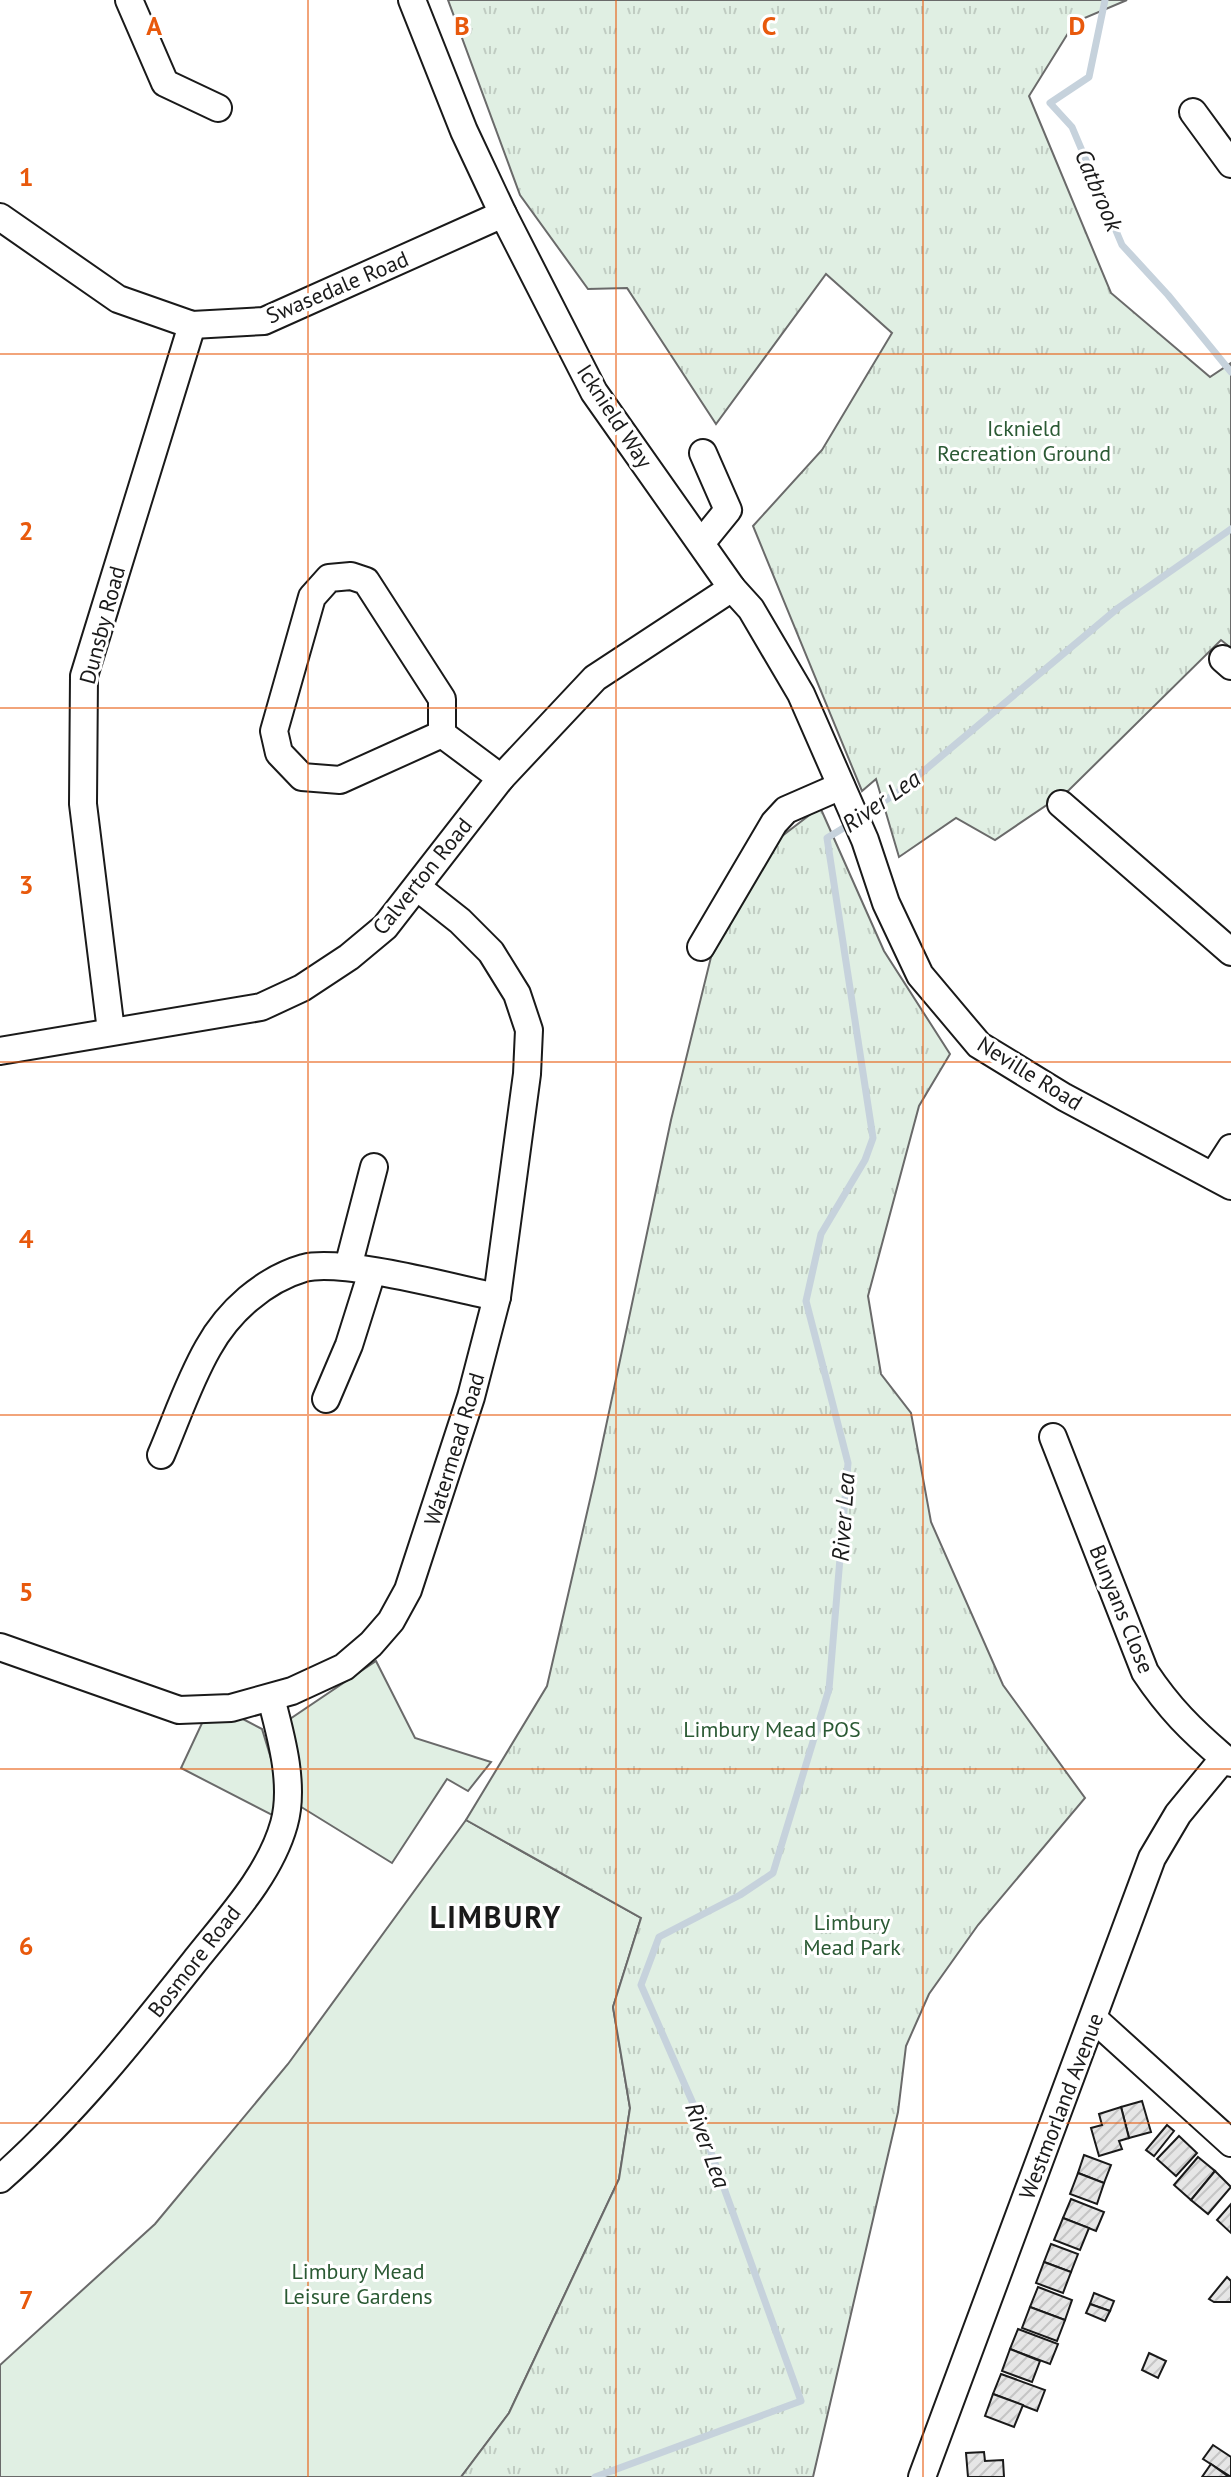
<svg xmlns="http://www.w3.org/2000/svg" width="1231" height="2477" font-family="'PT Sans',sans-serif">
  <style>
    .green { fill: #e0efe3; stroke: #6a6a6a; stroke-width: 2 }
    .park { fill: url(#park-tufts); stroke: #6a6a6a; stroke-width: 2 }
    .lines { fill: none; stroke-linecap: round; stroke-linejoin: round }
    .stream { stroke: #c6d2dc; stroke-width: 7 }
    .building { fill: url(#building-hatch); stroke: #1a1a1a; stroke-width: 2 }
    .minor-casing { stroke: #1a1a1a; stroke-width: 30 }
    .minor { stroke: #fff; stroke-width: 26 }
    .grid { fill: none; stroke: #e8590c; stroke-width: 2; stroke-opacity: 0.55 }
    .labels { text-anchor: middle; dominant-baseline: central; stroke-width: 6; stroke-linejoin: round; paint-order: stroke }
    .street-label { font-size: 22px; fill: #1a1a1a; stroke: #fff }
    .park-label { font-size: 22px; fill: #2b5a34; stroke: #fff }
    .water-label { font-size: 24px; font-style: italic; fill: #1a1a1a; stroke: #fff }
    .district-label { font-size: 30px; font-weight: bold; letter-spacing: 2px; fill: #1a1a1a; stroke: #fff }
    .grid-label { font-size: 26px; text-anchor: middle; font-weight: bold; fill: #e8590c; stroke: #fff; stroke-width: 6; stroke-linejoin: round; paint-order: stroke }
  </style>
  <defs>
    <pattern id="park-tufts" width="24" height="20" patternUnits="userSpaceOnUse" patternTransform="scale(2)"><rect width="24" height="20" fill="#e0efe3"/><path d="M3 7l-1-3M5 7V3M7 7l1-3M15 17l-1-3M17 17v-4M19 17l1-3" fill="none" stroke="#c0ccc2"/></pattern>
    <pattern id="building-hatch" width="6" height="6" patternUnits="userSpaceOnUse" patternTransform="scale(2)"><rect width="6" height="6" fill="#e6e6e6"/><path d="M-1 1l2-2M0 6l6-6M5 7l2-2" fill="none" stroke="#c5c5c5"/></pattern>
  </defs>
  <rect width="100%" height="100%" fill="#fff"/>
  <!-- green -->
  <g class="green">
    <path d="M 376,1661 L 415,1738 L 491,1762 L 468,1791 L 447,1779 L 392,1863 L 298,1805 L 287,1721 Z"/>
    <path d="M 241,1718 L 262,1729 L 276,1775 L 274,1816 L 181,1768 L 203,1721 Z"/>
    <path d="M 466,1820 L 641,1918 L 613,2007 L 630,2108 L 619,2179 L 509,2413 L 461,2477 L 0,2477 L 0,2365 L 155,2224 L 288,2064 Z"/>
  </g>
  <!-- park -->
  <g class="park">
    <path d="M 448,0 L 1127,0 L 1075,22 L 1029,96 L 1111,293 L 1210,377 L 1231,363 L 1231,648 L 1221,640 L 1069,790 L 995,840 L 956,818 L 899,857 L 876,779 L 862,791 L 753,526 L 822,450 L 892,333 L 826,274 L 716,424 L 627,288 L 588,289 L 520,195 Z"/>
    <path d="M 820,807 L 884,951 L 950,1054 L 919,1106 L 868,1296 L 881,1374 L 911,1413 L 931,1522 L 1003,1685 L 1085,1798 L 978,1925 L 929,1994 L 906,2046 L 898,2112 L 813,2477 L 461,2477 L 509,2413 L 619,2179 L 630,2108 L 613,2007 L 641,1918 L 466,1820 L 547,1686 L 595,1478 L 671,1120 L 711,957 L 773,843 Z"/>
  </g>
  <g class="lines">
    <!-- stream -->
    <g class="stream">
      <path d="M 1105,0 L 1089,77 L 1050,103 L 1072,127 L 1122,245 L 1168,295 L 1231,372"/>
      <path d="M 860,817 L 901,790 L 1118,608 L 1231,529"/>
      <path d="M 595,2477 L 801,2401 L 695,2108 L 641,1985 L 659,1937 L 740,1895 L 773,1873 L 829,1689 L 848,1463 L 806,1301 L 821,1234 L 865,1160 L 873,1138 L 827,838 L 850,824"/>
    </g>
  </g>
  <!-- building -->
  <g class="building">
    <path d="M 1142,2101 L 1151,2132 L 1129,2138 L 1121,2107 Z"/>
    <path d="M 1121,2107 L 1129,2138 L 1119,2141 L 1122,2149 L 1099,2156 L 1091,2128 L 1102,2125 L 1099,2114 Z"/>
    <path d="M 1167,2125 L 1174,2131 L 1154,2156 L 1146,2150 Z"/>
    <path d="M 1179,2136 L 1197,2153 L 1176,2176 L 1157,2159 Z"/>
    <path d="M 1084,2155 L 1111,2165 L 1104,2183 L 1078,2173 Z"/>
    <path d="M 1198,2157 L 1215,2171 L 1191,2200 L 1174,2185 Z"/>
    <path d="M 1215,2171 L 1231,2187 L 1208,2214 L 1191,2200 Z"/>
    <path d="M 1078,2173 L 1104,2183 L 1097,2204 L 1070,2194 Z"/>
    <path d="M 1071,2199 L 1104,2212 L 1096,2231 L 1063,2218 Z"/>
    <path d="M 1231,2204 L 1231,2233 L 1217,2220 Z"/>
    <path d="M 1063,2218 L 1089,2228 L 1080,2250 L 1054,2240 Z"/>
    <path d="M 1051,2244 L 1078,2254 L 1071,2272 L 1044,2262 Z"/>
    <path d="M 1044,2262 L 1071,2272 L 1063,2293 L 1036,2283 Z"/>
    <path d="M 1227,2277 L 1231,2281 L 1231,2302 L 1214,2302 L 1209,2299 Z"/>
    <path d="M 1038,2287 L 1072,2300 L 1065,2320 L 1030,2307 Z"/>
    <path d="M 1094,2293 L 1114,2301 L 1110,2311 L 1090,2304 Z"/>
    <path d="M 1090,2304 L 1110,2311 L 1105,2321 L 1086,2313 Z"/>
    <path d="M 1030,2307 L 1065,2320 L 1057,2341 L 1022,2328 Z"/>
    <path d="M 1018,2329 L 1058,2344 L 1050,2364 L 1010,2349 Z"/>
    <path d="M 1010,2349 L 1040,2361 L 1032,2382 L 1002,2371 Z"/>
    <path d="M 1149,2353 L 1166,2361 L 1158,2378 L 1142,2370 Z"/>
    <path d="M 1001,2374 L 1045,2390 L 1037,2411 L 993,2394 Z"/>
    <path d="M 993,2394 L 1023,2405 L 1014,2427 L 985,2416 Z"/>
    <path d="M 1213,2445 L 1231,2457 L 1231,2477 L 1203,2459 Z"/>
    <path d="M 984,2452 L 985,2461 L 1003,2460 L 1004,2477 L 968,2477 L 966,2453 Z"/>
    <path d="M 1211,2464 L 1229,2477 L 1202,2477 Z"/>
  </g>
  <g class="lines">
    <defs>
      <g id="minor">
        <path d="M 129,0 L 165,83 L 218,108"/>
        <path d="M 412,0 L 464,131 L 503,214 L 594,392 L 732,588 L 751,609 L 801,694 L 865,840 L 886,903 L 920,975 L 979,1045 L 1064,1097 L 1231,1186"/>
        <path d="M 1193,112 L 1231,164"/>
        <path d="M 0,217 L 118,299 L 192,325 L 264,321 L 503,214"/>
        <path d="M 702,542 L 728,510 L 703,453"/>
        <path d="M 1223,659 L 1231,666"/>
        <path d="M 442,734 L 442,699 L 366,581 L 351,576 L 329,578 L 312,597 L 274,731 L 279,753 L 302,777 L 340,780 L 442,734 L 501,778"/>
        <path d="M 1061,804 L 1231,952"/>
        <path d="M 701,947 L 774,823 L 786,810 L 841,786"/>
        <path d="M 111,1031 L 83,804 L 84,676 L 192,325"/>
        <path d="M 0,1051 L 261,1007 L 302,988 L 349,957 L 385,927 L 501,778 L 595,678 L 732,588"/>
        <path d="M 1213,1176 L 1231,1148"/>
        <path d="M 348,1267 L 374,1167"/>
        <path d="M 326,1399 L 349,1345 L 372,1272"/>
        <path d="M 1053,1437 L 1145,1672 C 1169,1708 1191,1730 1224,1758"/>
        <path d="M 161,1455 C 176,1420 189,1381 208,1348 C 228,1312 263,1280 304,1268 C 342,1258 453,1288 497,1297"/>
        <path d="M 0,1647 L 179,1710 L 231,1708 L 292,1691 L 344,1667 L 371,1644 L 391,1621 L 408,1590 L 471,1397 L 497,1297 L 527,1074 L 529,1030 L 517,994 L 491,952 L 460,921 L 417,887"/>
        <path d="M 1094,2019 L 1231,2143"/>
        <path d="M 0,2179 C 74,2114 137,2034 198,1957 C 230,1917 270,1874 284,1824 C 295,1785 281,1736 271,1698"/>
        <path d="M 922,2477 L 1152,1858 L 1178,1814 L 1224,1758 L 1231,1763"/>
      </g>
    </defs>
    <!-- minor casing -->
    <use href="#minor" class="minor-casing"/>
    <!-- minor -->
    <use href="#minor" class="minor"/>
  </g>
  <!-- grid -->
  <path class="grid" d="M 308,0 L 308,2477M 616,0 L 616,2477M 923,0 L 923,2477M 0,354 L 1231,354M 0,708 L 1231,708M 0,1062 L 1231,1062M 0,1415 L 1231,1415M 0,1769 L 1231,1769M 0,2123 L 1231,2123"/>
  <g class="labels">
    <!-- street labels -->
    <g class="street-label">
      <text transform="translate(337 287) rotate(-23)">Swasedale Road</text>
      <text transform="translate(615 416) rotate(57)">Icknield Way</text>
      <text transform="translate(102 625) rotate(-75)">Dunsby Road</text>
      <text transform="translate(422 876) rotate(-51)">Calverton Road</text>
      <text transform="translate(1030 1073) rotate(32)">Neville Road</text>
      <text transform="translate(454 1449) rotate(-73)">Watermead Road</text>
      <text transform="translate(1122 1609) rotate(68)">Bunyans Close</text>
      <text transform="translate(194 1961) rotate(-52)">Bosmore Road</text>
      <text transform="translate(1061 2106) rotate(-69)">Westmorland Avenue</text>
    </g>
    <!-- park labels -->
    <g class="park-label">
      <text x="1024" y="428">Icknield<tspan x="1024" dy="25">Recreation Ground</tspan></text>
      <text x="772" y="1729">Limbury Mead POS</text>
      <text x="852" y="1922">Limbury<tspan x="852" dy="25">Mead Park</tspan></text>
      <text x="358" y="2271">Limbury Mead<tspan x="358" dy="25">Leisure Gardens</tspan></text>
    </g>
    <!-- water labels -->
    <g class="water-label">
      <text transform="translate(1099 190) rotate(67)">Catbrook</text>
      <text transform="translate(881 801) rotate(-35)">River Lea</text>
      <text transform="translate(843 1517) rotate(-86)">River Lea</text>
      <text transform="translate(708 2145) rotate(70)">River Lea</text>
    </g>
    <!-- district labels -->
    <g class="district-label">
      <text x="496" y="1916">LIMBURY</text>
    </g>
  </g>
  <g class="grid-label">
    <text x="154" y="35">A</text>
    <text x="462" y="35">B</text>
    <text x="769" y="35">C</text>
    <text x="1077" y="35">D</text>
    <text x="26" y="186">1</text>
    <text x="26" y="540">2</text>
    <text x="26" y="894">3</text>
    <text x="26" y="1248">4</text>
    <text x="26" y="1601">5</text>
    <text x="26" y="1955">6</text>
    <text x="26" y="2309">7</text>
  </g>
</svg>
